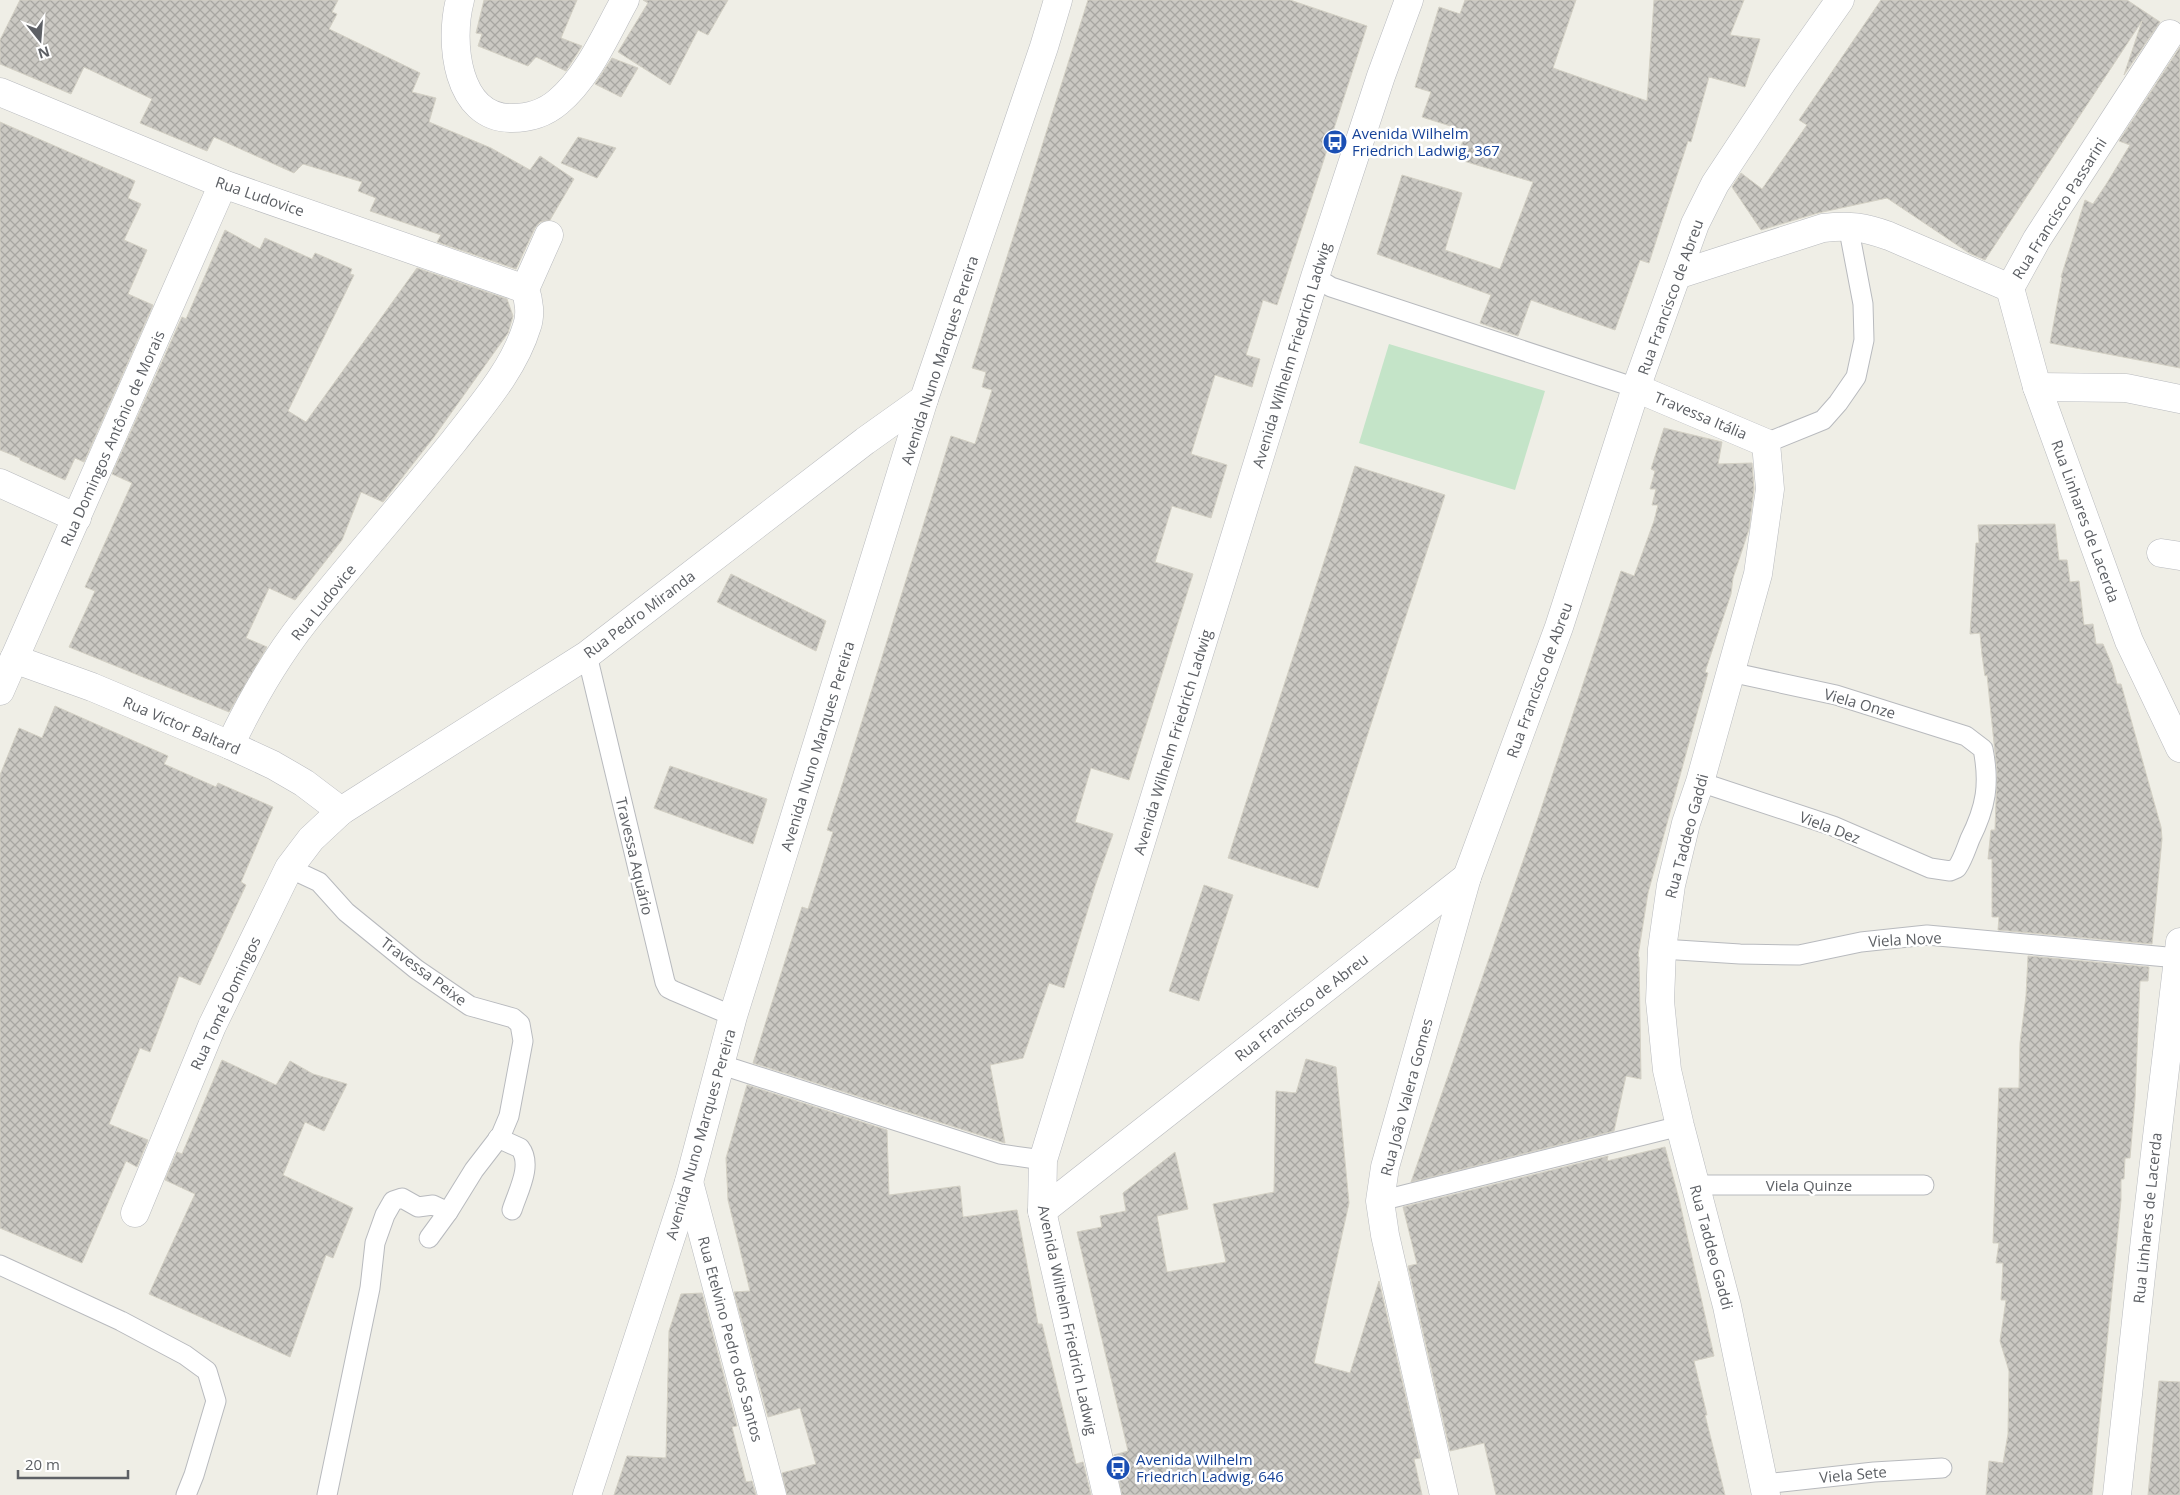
<svg xmlns="http://www.w3.org/2000/svg" width="2180" height="1495" font-family="'Open Sans',sans-serif">
  <style>
    .garden { fill: #c4e4c8 }
    .building { fill: url(#building-cross-hatch); stroke: #d3d0c4 }
    .lines { fill: none; stroke-linecap: round; stroke-linejoin: round }
    .lane-casing { stroke: #b8babe; stroke-width: 21 }
    .street-casing { stroke: #b8babe; stroke-width: 29 }
    .secondary-casing { stroke: #b7b9be; stroke-width: 29 }
    .lane { stroke: #fff; stroke-width: 19 }
    .street { stroke: #fff; stroke-width: 28 }
    .secondary { stroke: #fff; stroke-width: 28 }
    .labels { text-anchor: middle; dominant-baseline: central; stroke-width: 5; stroke-linejoin: round; paint-order: stroke }
    .transit-label { font-size: 15px; fill: #164399; stroke: #fff; text-anchor: start }
    .street-label { font-size: 15px; fill: #5d6065; stroke: #fff }
  </style>
  <defs>
    <pattern id="building-cross-hatch" width="8" height="8" patternUnits="userSpaceOnUse" patternTransform="scale(1.25)"><rect width="8" height="8" fill="#cac8c2"/><path d="M0 0l8 8M0 8l8-8" fill="none" stroke="#a7a6a1"/></pattern>
  </defs>
  <rect width="100%" height="100%" fill="#efeee6"/>
  <!-- garden -->
  <path class="garden" d="M 1389,344 L 1545,391 L 1515,490 L 1359,443 Z"/>
  <!-- building -->
  <g class="building">
    <path d="M 20,0 L 338,0 L 332,12 L 337,14 L 329,29 L 420,73 L 412,92 L 436,98 L 429,122 L 491,148 L 530,170 L 540,156 L 574,179 L 550,220 L 540,222 L 535,228 L 516,269 L 437,242 L 441,235 L 370,211 L 376,198 L 358,191 L 362,182 L 303,164 L 294,173 L 214,137 L 207,151 L 140,123 L 152,99 L 84,67 L 71,94 L 0,64 L 0,40 Z"/>
    <path d="M 484,0 L 577,0 L 561,38 L 582,46 L 566,71 L 536,57 L 528,66 L 478,46 L 482,34 L 476,33 Z"/>
    <path d="M 643,0 L 728,0 L 708,35 L 698,30 L 670,85 L 618,52 L 648,3 Z"/>
    <path d="M 1088,0 L 1290,0 L 1367,26 L 1277,305 L 1263,300 L 1246,355 L 1260,359 L 1252,387 L 1215,375 L 1191,454 L 1227,465 L 1211,518 L 1172,506 L 1155,562 L 1193,574 L 1129,780 L 1091,768 L 1075,822 L 1113,834 L 1095,886 L 1064,988 L 1049,983 L 1023,1058 L 990,1065 L 1005,1143 L 753,1063 L 802,907 L 808,909 L 833,832 L 827,830 L 844,779 L 951,436 L 975,444 L 992,390 L 982,387 L 986,372 L 972,368 Z"/>
    <path d="M 1465,0 L 1576,0 L 1553,68 L 1647,101 L 1654,0 L 1744,0 L 1730,35 L 1760,39 L 1745,87 L 1709,77 L 1691,142 L 1688,141 L 1649,263 L 1640,260 L 1615,330 L 1531,300 L 1518,336 L 1480,323 L 1491,295 L 1377,254 L 1402,175 L 1462,193 L 1445,250 L 1500,269 L 1533,182 L 1457,159 L 1466,131 L 1422,117 L 1431,92 L 1415,87 L 1439,7 L 1460,14 Z"/>
    <path d="M 1881,0 L 2127,0 L 2160,22 L 2124,75 L 2142,21 L 1985,260 L 1969,253 L 1887,198 L 1818,213 L 1761,230 L 1732,187 L 1741,173 L 1762,189 L 1807,125 L 1799,120 Z"/>
    <path d="M 2180,47 L 2180,368 L 2050,343 L 2062,278 L 2061,277 L 2085,200 L 2093,204 L 2107,183 L 2130,145 L 2119,141 Z"/>
    <path d="M 612,58 L 638,68 L 621,97 L 595,84 Z"/>
    <path d="M 0,122 L 135,181 L 128,198 L 141,204 L 124,240 L 147,250 L 128,294 L 153,305 L 84,462 L 75,458 L 65,480 L 20,460 L 20,458 L 0,450 Z"/>
    <path d="M 578,137 L 616,148 L 597,178 L 561,163 Z"/>
    <path d="M 225,230 L 260,249 L 265,238 L 312,259 L 315,253 L 352,269 L 350,274 L 354,275 L 288,411 L 306,422 L 417,268 L 507,299 L 513,316 L 508,333 L 434,437 L 383,502 L 361,492 L 342,540 L 295,600 L 269,588 L 246,638 L 267,647 L 229,712 L 69,647 L 95,591 L 85,587 L 132,483 L 112,474 L 182,317 L 186,319 Z"/>
    <path d="M 1664,428 L 1722,442 L 1718,464 L 1752,463 L 1754,489 L 1749,529 L 1733,578 L 1731,594 L 1705,672 L 1708,673 L 1648,893 L 1638,956 L 1639,957 L 1641,1079 L 1626,1076 L 1614,1131 L 1411,1182 L 1538,818 L 1621,571 L 1634,576 L 1654,521 L 1658,505 L 1652,505 L 1656,489 L 1650,489 L 1655,471 L 1651,469 Z"/>
    <path d="M 1355,466 L 1445,495 L 1318,888 L 1228,858 Z"/>
    <path d="M 2055,524 L 2059,560 L 2067,560 L 2070,582 L 2079,581 L 2084,625 L 2093,624 L 2096,644 L 2103,644 L 2112,665 L 2117,684 L 2121,684 L 2161,827 L 2162,839 L 2152,944 L 1998,930 L 1999,917 L 1992,917 L 1992,859 L 1988,859 L 1991,830 L 1995,830 L 1997,772 L 1987,675 L 1985,676 L 1982,655 L 1980,633 L 1970,634 L 1976,543 L 1979,543 L 1978,525 Z"/>
    <path d="M 731,574 L 826,621 L 816,651 L 717,602 Z"/>
    <path d="M 55,706 L 168,756 L 164,764 L 216,787 L 218,783 L 273,807 L 241,882 L 246,885 L 200,985 L 179,976 L 150,1052 L 140,1048 L 109,1124 L 148,1140 L 137,1167 L 126,1161 L 82,1263 L 0,1228 L 0,775 L 19,728 L 42,738 Z"/>
    <path d="M 670,766 L 767,799 L 753,844 L 654,808 Z"/>
    <path d="M 1204,885 L 1233,895 L 1199,1001 L 1169,991 Z"/>
    <path d="M 2028,956 L 2149,967 L 2148,981 L 2140,981 L 2135,1099 L 2130,1158 L 2125,1158 L 2124,1179 L 2121,1179 L 2121,1200 L 2092,1495 L 1986,1495 L 1989,1461 L 2003,1463 L 2008,1434 L 2009,1371 L 2000,1341 L 2006,1300 L 2001,1300 L 2003,1263 L 1996,1263 L 1999,1243 L 1993,1243 L 1999,1088 L 2019,1088 L 2020,1043 L 2026,996 Z"/>
    <path d="M 1306,1059 L 1336,1067 L 1349,1203 L 1314,1363 L 1350,1373 L 1379,1281 L 1420,1458 L 1414,1459 L 1422,1495 L 1122,1495 L 1114,1455 L 1128,1451 L 1077,1232 L 1102,1227 L 1100,1216 L 1126,1211 L 1123,1193 L 1175,1152 L 1188,1209 L 1157,1216 L 1167,1272 L 1226,1262 L 1213,1204 L 1274,1192 L 1276,1091 L 1296,1093 Z"/>
    <path d="M 222,1060 L 276,1085 L 290,1061 L 313,1074 L 347,1084 L 324,1131 L 305,1122 L 283,1175 L 353,1208 L 333,1258 L 326,1255 L 290,1357 L 149,1294 L 195,1194 L 165,1180 L 177,1152 L 182,1154 Z"/>
    <path d="M 747,1085 L 887,1130 L 889,1195 L 960,1186 L 963,1217 L 1017,1210 L 1038,1324 L 1042,1324 L 1076,1464 L 1083,1462 L 1091,1495 L 787,1495 L 782,1473 L 816,1464 L 800,1408 L 768,1417 L 734,1292 L 750,1291 L 728,1200 L 726,1158 Z"/>
    <path d="M 1665,1147 L 1679,1199 L 1714,1356 L 1694,1361 L 1707,1415 L 1705,1415 L 1725,1495 L 1496,1495 L 1484,1443 L 1450,1451 L 1408,1266 L 1417,1264 L 1403,1207 L 1608,1156 L 1607,1161 Z"/>
    <path d="M 702,1293 L 737,1426 L 732,1427 L 746,1482 L 752,1481 L 756,1495 L 614,1495 L 627,1456 L 666,1458 L 669,1331 L 681,1294 Z"/>
    <path d="M 2159,1381 L 2180,1382 L 2180,1495 L 2148,1495 Z"/>
  </g>
  <g class="lines">
    <defs>
      <g id="lane">
        <path d="M 1315,277 L 1331,287 L 1636,388"/>
        <path d="M 1766,443 L 1823,420 L 1838,403 L 1856,377 L 1864,340 L 1863,304 L 1848,225"/>
        <path d="M 587,655 L 665,982 L 668,988 L 674,991 L 733,1016"/>
        <path d="M 1700,782 L 1833,826 L 1930,868 L 1950,871 L 1957,868 C 1963,859 1966,849 1970,839 C 1986,807 1990,784 1983,749 L 1966,736 L 1836,695 L 1730,672"/>
        <path d="M 289,868 L 319,882 L 346,912 L 416,969 L 470,1006 L 513,1018 L 520,1024 L 523,1041 L 509,1116 L 501,1135 L 474,1170 L 448,1212 L 433,1205 L 418,1207 L 402,1198 L 393,1201 L 385,1215 L 375,1243 L 370,1288 L 327,1495"/>
        <path d="M 1662,949 L 1740,954 L 1799,955 L 1861,942 L 1927,935 L 2178,958"/>
        <path d="M 719,1064 L 1000,1154 L 1043,1160"/>
        <path d="M 498,1138 L 520,1148 C 533,1165 518,1191 512,1210"/>
        <path d="M 1695,1185 L 1924,1185"/>
        <path d="M 1380,1201 L 1680,1126"/>
        <path d="M 429,1238 L 448,1212"/>
        <path d="M 0,1265 L 121,1321 L 185,1355 L 207,1371 L 216,1401 L 194,1475 L 186,1495"/>
        <path d="M 1764,1484 L 1874,1472 L 1942,1468"/>
      </g>
      <g id="street">
        <path d="M 460,0 C 449,41 456,119 512,118 C 529,118 545,113 558,102 C 588,77 606,34 625,0"/>
        <path d="M 0,92 L 223,184 L 525,289"/>
        <path d="M 1677,275 L 1823,228 C 1850,225 1864,227 1889,236 L 2010,288"/>
        <path d="M 2010,288 L 2037,387 L 2129,641 L 2180,748"/>
        <path d="M 2010,288 L 2037,239 L 2170,34"/>
        <path d="M 2037,387 L 2126,388 L 2180,399"/>
        <path d="M 1636,388 L 1766,443 L 1770,489 L 1758,574 L 1700,782 L 1686,823 L 1671,885 L 1662,949 L 1660,1001 L 1667,1070 L 1680,1126 L 1727,1306 L 1766,1495"/>
        <path d="M 0,483 L 77,518"/>
        <path d="M 2161,553 L 2180,556"/>
        <path d="M 14,659 L 92,687 L 230,745 L 273,765 L 304,783 L 341,811"/>
        <path d="M 0,691 L 223,184"/>
        <path d="M 230,745 C 250,703 275,659 304,622 C 353,561 405,502 454,441 C 481,406 514,369 527,326 C 531,315 529,300 525,289 L 549,235"/>
        <path d="M 689,1182 L 772,1495"/>
        <path d="M 1042,1211 L 1467,877"/>
        <path d="M 135,1213 L 212,1026 L 289,868 L 311,839 L 341,811 L 587,655 L 865,441 L 924,399"/>
        <path d="M 587,1495 L 689,1182 L 733,1016 L 924,399 L 1044,47 L 1058,0"/>
        <path d="M 1444,1495 L 1385,1235 L 1380,1201 L 1385,1167 L 1467,877 L 1559,627 L 1636,388 L 1695,224 L 1715,184 L 1783,81 L 1840,0"/>
        <path d="M 2117,1495 L 2146,1230 L 2180,942"/>
      </g>
      <path id="secondary" d="M 1107,1495 L 1042,1211 L 1043,1160 L 1315,277 L 1381,76 L 1409,0"/>
    </defs>
    <!-- lane casing -->
    <use href="#lane" class="lane-casing"/>
    <!-- street casing -->
    <use href="#street" class="street-casing"/>
    <!-- secondary casing -->
    <use href="#secondary" class="secondary-casing"/>
    <!-- lane -->
    <use href="#lane" class="lane"/>
    <!-- street -->
    <use href="#street" class="street"/>
    <!-- secondary -->
    <use href="#secondary" class="secondary"/>
  </g>
  <!-- icons -->
  <defs>
    <symbol id="bus-disc" viewBox="-11 -11 22 22"><circle r="9.5" fill="#1a4fb4" stroke="#fff"/><path d="M-5-6H5V4H4V6H2V4H-2V6H-4V4H-5ZM-3.5-4V0h7V-4ZM-3.5 1.2v1.5H-2V1.2ZM2 1.2v1.5H3.5V1.2Z" fill="#fff"/></symbol>
  </defs>
  <g fill-rule="evenodd">
    <use href="#bus-disc" x="1321" y="128" width="28" height="28"/>
    <use href="#bus-disc" x="1104" y="1454" width="28" height="28"/>
  </g>
  <g class="labels">
    <!-- transit labels -->
    <g class="transit-label">
      <text x="1352" y="133">Avenida Wilhelm<tspan x="1352" dy="17">Friedrich Ladwig, 367</tspan></text>
      <text x="1136" y="1459">Avenida Wilhelm<tspan x="1136" dy="17">Friedrich Ladwig, 646</tspan></text>
    </g>
    <!-- street labels -->
    <g class="street-label">
      <text transform="translate(260 196) rotate(19)">Rua Ludovice</text>
      <text transform="translate(2059 208) rotate(-58)">Rua Francisco Passarini</text>
      <text transform="translate(1670 297) rotate(-70)">Rua Francisco de Abreu</text>
      <text transform="translate(1291 355) rotate(-73)">Avenida Wilhelm Friedrich Ladwig</text>
      <text transform="translate(939 360) rotate(-72)">Avenida Nuno Marques Pereira</text>
      <text transform="translate(1701 415) rotate(23)">Travessa Itália</text>
      <text transform="translate(112 438) rotate(-66)">Rua Domingos Antônio de Morais</text>
      <text transform="translate(2086 521) rotate(70)">Rua Linhares de Lacerda</text>
      <text transform="translate(323 602) rotate(-51)">Rua Ludovice</text>
      <text transform="translate(639 614) rotate(-37)">Rua Pedro Miranda</text>
      <text transform="translate(1539 680) rotate(-70)">Rua Francisco de Abreu</text>
      <text transform="translate(1860 703) rotate(16)">Viela Onze</text>
      <text transform="translate(182 725) rotate(23)">Rua Victor Baltard</text>
      <text transform="translate(1172 742) rotate(-73)">Avenida Wilhelm Friedrich Ladwig</text>
      <text transform="translate(817 746) rotate(-73)">Avenida Nuno Marques Pereira</text>
      <text transform="translate(1830 827) rotate(21)">Viela Dez</text>
      <text transform="translate(1686 836) rotate(-75)">Rua Taddeo Gaddi</text>
      <text transform="translate(635 856) rotate(77)">Travessa Aquário</text>
      <text transform="translate(1905 939) rotate(-3)">Viela Nove</text>
      <text transform="translate(424 971) rotate(37)">Travessa Peixe</text>
      <text transform="translate(225 1003) rotate(-65)">Rua Tomé Domingos</text>
      <text transform="translate(1301 1007) rotate(-38)">Rua Francisco de Abreu</text>
      <text transform="translate(1406 1097) rotate(-75)">Rua João Valera Gomes</text>
      <text transform="translate(700 1134) rotate(-74)">Avenida Nuno Marques Pereira</text>
      <text x="1809" y="1185">Viela Quinze</text>
      <text transform="translate(2147 1218) rotate(-84)">Rua Linhares de Lacerda</text>
      <text transform="translate(1712 1247) rotate(75)">Rua Taddeo Gaddi</text>
      <text transform="translate(1068 1320) rotate(78)">Avenida Wilhelm Friedrich Ladwig</text>
      <text transform="translate(731 1339) rotate(75)">Rua Etelvino Pedro dos Santos</text>
      <text transform="translate(1853 1474) rotate(-5)">Viela Sete</text>
    </g>
  </g>
  <!-- north arrow -->
  <g transform="translate(40 40) rotate(163)" stroke="#ffffff" stroke-width="4" paint-order="stroke">
  <path d="M0-4L9 19L0 12L-9 19Z" fill="#5d6065"/>
  <text y="-8" font-size="14" font-weight="bold" text-anchor="middle" fill="#5d6065">N</text>
  </g>
  <!-- scale -->
  <path d="M18 1470v8h110v-8" fill="none" stroke="#5d6065" stroke-width="2.5"/>
  <text x="25" y="1470" font-size="15" fill="#5d6065" stroke="#ffffff" stroke-width="4" paint-order="stroke">20 m</text>
</svg>
